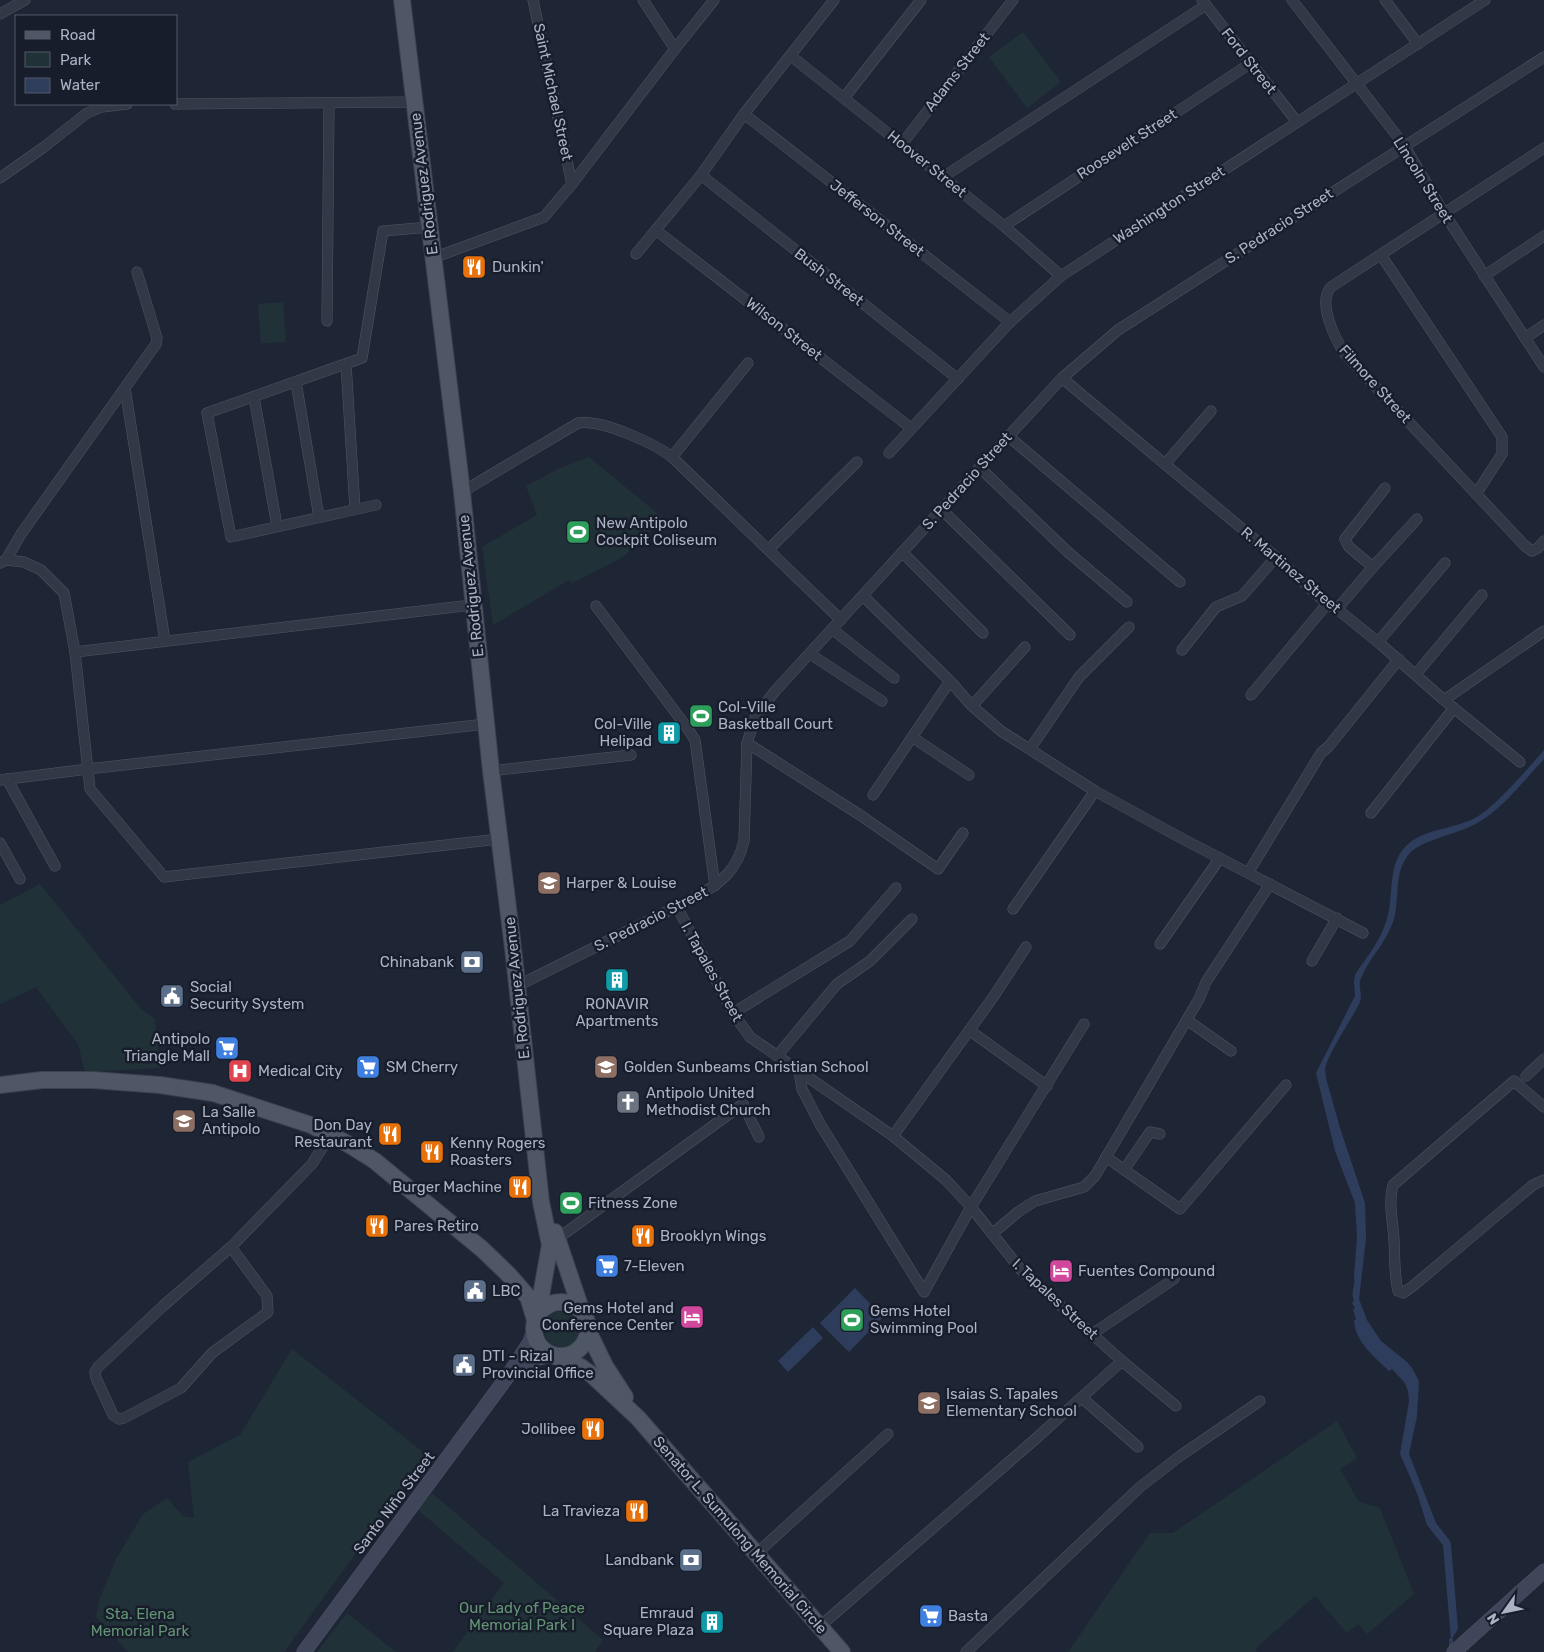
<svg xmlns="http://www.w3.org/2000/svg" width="1544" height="1652" font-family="Rubik,sans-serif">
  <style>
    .green { fill: #203237 }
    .water { fill: #2f3d5c }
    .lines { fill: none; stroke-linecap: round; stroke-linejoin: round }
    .stream { stroke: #2f3d5c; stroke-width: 4 }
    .minor-casing { stroke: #4f5565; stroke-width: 11 }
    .secondary-casing { stroke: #4f5565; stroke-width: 15 }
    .primary-casing { stroke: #3b4150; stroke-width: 18 }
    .minor { stroke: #323846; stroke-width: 10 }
    .secondary { stroke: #40465a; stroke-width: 14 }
    .primary { stroke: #4f5767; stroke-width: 16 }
    .labels { text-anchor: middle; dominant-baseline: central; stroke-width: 5; stroke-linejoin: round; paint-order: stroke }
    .street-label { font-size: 15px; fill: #abb2c4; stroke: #181d2b }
    .poi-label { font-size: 15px; fill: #abb2c4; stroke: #181d2b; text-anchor: start }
    .park-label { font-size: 15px; fill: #639474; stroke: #181d2b }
  </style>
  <rect width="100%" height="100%" fill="#1e2636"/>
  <!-- green -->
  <g class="green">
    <path d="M 1023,32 L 1061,82 L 1027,108 L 989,57 Z"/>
    <path d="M 283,302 L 286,342 L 261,343 L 258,304 Z"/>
    <path d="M 589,457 L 663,518 L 623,557 L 572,583 L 569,580 L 493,625 L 482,547 L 537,515 L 526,486 L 558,469 Z"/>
    <path d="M 40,884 L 141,1009 L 155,1019 L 160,1068 L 85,1072 L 78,1044 L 36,987 L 0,1004 L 0,905 Z"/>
    <circle cx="562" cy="1329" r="18"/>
    <path d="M 292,1349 L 427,1455 L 284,1652 L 128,1652 L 96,1617 L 100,1598 L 116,1559 L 143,1514 L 167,1498 L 183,1516 L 194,1518 L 188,1462 L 240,1435 Z"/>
    <path d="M 1337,1421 L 1357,1458 L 1340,1469 L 1359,1502 L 1380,1508 L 1414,1594 L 1367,1634 L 1358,1624 L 1347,1633 L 1315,1596 L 1255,1649 L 1257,1652 L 1068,1652 L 1150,1533 L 1173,1533 Z"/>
    <path d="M 432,1493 L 603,1640 L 595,1652 L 453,1652 L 504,1583 L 418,1510 Z"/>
    <path d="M 347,1613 L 396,1652 L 317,1652 Z"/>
  </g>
  <!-- water -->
  <g class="water">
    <path d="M 1544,750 L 1544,759 C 1524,780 1504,807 1479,822 C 1462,833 1421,840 1410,853 C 1392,873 1401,899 1393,922 C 1386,943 1369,958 1361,978 C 1357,987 1364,995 1359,1004 C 1350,1022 1330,1050 1325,1068 L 1326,1078 L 1340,1128 L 1365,1203 L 1366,1238 L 1359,1299 L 1367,1320 L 1381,1341 L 1407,1362 L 1412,1368 L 1419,1381 L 1417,1416 L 1409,1454 L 1436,1523 L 1450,1541 L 1451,1545 L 1458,1629 L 1451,1640 L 1443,1545 L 1427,1525 L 1417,1493 L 1400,1454 L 1409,1401 L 1408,1391 L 1405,1383 L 1392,1369 L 1389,1371 C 1374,1356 1356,1343 1354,1321 L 1356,1319 L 1353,1310 L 1355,1308 L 1352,1303 L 1354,1300 C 1350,1292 1356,1285 1354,1276 L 1357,1238 L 1355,1203 L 1335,1151 L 1316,1073 L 1355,996 L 1354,982 L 1355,975 C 1366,958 1380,941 1386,922 C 1395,897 1386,866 1406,846 C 1423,829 1453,829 1473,819 C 1492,811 1529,767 1544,750 Z"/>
    <path d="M 855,1288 L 883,1317 L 849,1352 L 820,1323 Z"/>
    <path d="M 813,1327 L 823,1338 L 788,1372 L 778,1361 Z"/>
  </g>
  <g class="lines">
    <!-- stream -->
    <path class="stream" d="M 1451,1640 L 1451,1646"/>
    <defs>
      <g id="minor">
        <path d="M 533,0 L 572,184"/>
        <path d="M 643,0 L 675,49"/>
        <path d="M 1202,0 L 1297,122"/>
        <path d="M 1292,0 L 1404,145 L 1444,213 L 1544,367"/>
        <path d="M 1385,0 L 1418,44"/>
        <path d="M 0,14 L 25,0"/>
        <path d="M 791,56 L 1004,226 L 1061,276"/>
        <path d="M 844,98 L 921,0"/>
        <path d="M 175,104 L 414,102"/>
        <path d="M 744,114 L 1010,322"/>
        <path d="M 902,144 L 1013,0"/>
        <path d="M 1544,148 L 1331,287 C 1317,302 1335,339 1345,354 L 1524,545 L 1532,551 L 1538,548 L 1544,541"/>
        <path d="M 701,175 L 958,379"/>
        <path d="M 943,177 L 1206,5"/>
        <path d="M 0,178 L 44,147 L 87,113 L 102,107 L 127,104"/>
        <path d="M 1004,226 L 1251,63"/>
        <path d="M 657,231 L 911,428"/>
        <path d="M 636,254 L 701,175 L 744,114 L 834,0"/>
        <path d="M 1381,255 L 1502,437 L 1502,454 L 1476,494"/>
        <path d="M 433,258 L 544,217 L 572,184 L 675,49 L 714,0"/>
        <path d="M 1484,276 L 1544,236"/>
        <path d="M 327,321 L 329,103"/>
        <path d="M 1525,338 L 1544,325"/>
        <path d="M 346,364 L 355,509"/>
        <path d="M 1062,378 L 1276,557 L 1327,604 L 1337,609 L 1378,642 L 1444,700 L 1520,762"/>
        <path d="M 296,382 L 319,517"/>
        <path d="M 125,388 L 165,641"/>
        <path d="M 254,397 L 277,526"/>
        <path d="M 1008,436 L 1180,582"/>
        <path d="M 889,453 L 1010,322 L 1061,276 L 1485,0"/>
        <path d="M 672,457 L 748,363"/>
        <path d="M 1165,464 L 1211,411"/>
        <path d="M 979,467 L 1069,553 L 1127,602"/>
        <path d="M 462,492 L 578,423 C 601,419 654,443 672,457 L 841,620"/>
        <path d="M 376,505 L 231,537 L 207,413 L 362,358 L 383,231 L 430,227"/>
        <path d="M 941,509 L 1070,635"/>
        <path d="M 768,550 L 857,462"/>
        <path d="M 902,552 L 983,633"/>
        <path d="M 6,560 L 21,534 L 156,344 L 157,338 L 137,272"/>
        <path d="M 0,563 L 6,560 L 24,562 L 41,570 L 64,593 L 75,652 L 90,789 L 164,877 L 499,839"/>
        <path d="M 1373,567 L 1349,547 L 1345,539 L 1385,488"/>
        <path d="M 863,596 L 950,681 L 972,706 L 1001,731 L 1095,791 L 1181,838 L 1363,933"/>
        <path d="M 596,606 L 688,729 L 695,740 L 715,886"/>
        <path d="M 1337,609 L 1373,567 L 1417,519"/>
        <path d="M 832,629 L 894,678"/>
        <path d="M 1378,642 L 1445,563"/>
        <path d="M 1182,650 L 1216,607 L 1242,596 L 1276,557"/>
        <path d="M 75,652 L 472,605"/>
        <path d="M 810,654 L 882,701"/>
        <path d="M 1416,674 L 1482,595"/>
        <path d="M 1251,695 L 1327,604"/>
        <path d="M 1444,700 L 1544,631"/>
        <path d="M 972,706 L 1025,647"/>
        <path d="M 912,737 L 969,775"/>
        <path d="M 747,743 L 860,815 L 938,869 L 963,833"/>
        <path d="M 1030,749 L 1079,677 L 1129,627"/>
        <path d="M 491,771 L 631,755"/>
        <path d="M 7,779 L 55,866"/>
        <path d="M 0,780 L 88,769 L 486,724"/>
        <path d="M 873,795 L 950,681"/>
        <path d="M 1371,813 L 1454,708"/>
        <path d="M 0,843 L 20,879"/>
        <path d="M 1248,873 L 1321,753 L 1329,746 L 1399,659"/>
        <path d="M 677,907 L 733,1013 L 750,1037 L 893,1136 L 946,1180 L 971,1207 L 1021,1270 L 1122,1361 L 1176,1406"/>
        <path d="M 1013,909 L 1095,791"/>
        <path d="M 1160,944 L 1220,858"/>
        <path d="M 1312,961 L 1337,918"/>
        <path d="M 517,986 L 698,896 C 723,881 737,870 744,841 L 747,743 L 756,715 L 776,690 L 1062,378 L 1118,330 L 1544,57"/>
        <path d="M 733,1013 L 850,941 L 896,888"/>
        <path d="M 1187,1020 L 1231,1051"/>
        <path d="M 969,1030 L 1047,1086"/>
        <path d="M 777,1056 L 837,984 L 870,961 L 912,919"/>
        <path d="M 799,1071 L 802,1089 L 820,1124 L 924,1292 L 971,1207 L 1084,1024"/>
        <path d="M 1526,1076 L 1544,1059"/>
        <path d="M 1544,1107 L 1514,1081 L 1393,1185 C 1388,1202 1393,1222 1394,1240 C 1395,1257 1394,1274 1398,1291 L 1403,1293 L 1413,1286 L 1533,1185 L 1544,1180"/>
        <path d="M 893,1136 L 994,996 L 1026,947"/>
        <path d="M 1106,1157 L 1180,1209 L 1286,1085"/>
        <path d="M 1124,1170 L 1150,1132 L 1160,1134"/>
        <path d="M 992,1234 L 1018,1212 L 1035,1201 L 1084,1187 L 1095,1176 L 1199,999 L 1206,982 L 1270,884"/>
        <path d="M 557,1239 L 743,1104 L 759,1137"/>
        <path d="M 231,1247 L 267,1296 L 268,1312 L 212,1353 L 181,1388 L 124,1418 L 119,1419 L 113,1415 L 96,1378 L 95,1372 L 98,1367 L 163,1306 L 231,1247 L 312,1164 L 330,1135"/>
        <path d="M 1092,1334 L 1174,1279"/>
        <path d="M 1082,1398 L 1138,1447"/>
        <path d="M 756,1554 L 888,1434"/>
        <path d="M 819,1627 L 1032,1442 L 1122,1361"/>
        <path d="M 966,1652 L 1140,1487 L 1180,1456 L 1260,1401"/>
      </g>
      <g id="secondary">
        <path d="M 513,1371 L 534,1359 L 552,1355"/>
        <path d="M 304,1652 L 510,1373 L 530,1342 L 534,1330"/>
        <path d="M 1454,1652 L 1544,1571"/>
      </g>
      <g id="primary">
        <path d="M 402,0 L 462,492 L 491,771 L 513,948 L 541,1202 L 550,1245 L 542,1290 L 540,1312"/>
        <path d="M 0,1085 L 42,1080 L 93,1080 L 160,1085 L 213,1093 L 311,1125 L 348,1144 L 375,1161 L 482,1249 L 509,1275 L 528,1297 L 535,1320"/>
        <path d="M 555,1232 L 582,1312"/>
        <circle cx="561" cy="1329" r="27"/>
        <path d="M 588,1331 L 605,1366 L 625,1397"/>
        <path d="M 555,1356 L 581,1367 L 592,1375 L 638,1418 L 842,1652"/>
      </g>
    </defs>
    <!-- minor casing -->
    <use href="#minor" class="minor-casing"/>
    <!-- secondary casing -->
    <use href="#secondary" class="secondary-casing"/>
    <!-- primary casing -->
    <use href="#primary" class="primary-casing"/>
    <!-- minor -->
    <use href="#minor" class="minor"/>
    <!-- secondary -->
    <use href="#secondary" class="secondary"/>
    <!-- primary -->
    <use href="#primary" class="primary"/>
  </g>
  <!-- icons -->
  <defs>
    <symbol id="restaurant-square" viewBox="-11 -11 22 22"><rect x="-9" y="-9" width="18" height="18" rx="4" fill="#e8710a" stroke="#181d2b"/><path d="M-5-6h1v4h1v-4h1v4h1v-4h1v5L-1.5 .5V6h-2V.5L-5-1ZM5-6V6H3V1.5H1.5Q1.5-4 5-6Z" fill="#fff"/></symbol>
    <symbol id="stadium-square" viewBox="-11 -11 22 22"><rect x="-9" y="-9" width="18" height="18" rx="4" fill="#2e9e5b" stroke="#181d2b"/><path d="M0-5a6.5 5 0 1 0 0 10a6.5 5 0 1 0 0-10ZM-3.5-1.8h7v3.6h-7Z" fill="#fff"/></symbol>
    <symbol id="building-square" viewBox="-11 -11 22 22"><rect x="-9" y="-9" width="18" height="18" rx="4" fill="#0f9aa8" stroke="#181d2b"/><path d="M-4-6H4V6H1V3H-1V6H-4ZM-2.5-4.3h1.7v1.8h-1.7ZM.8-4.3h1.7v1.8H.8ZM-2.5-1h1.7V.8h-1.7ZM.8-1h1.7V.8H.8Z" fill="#fff"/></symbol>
    <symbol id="school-square" viewBox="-11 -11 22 22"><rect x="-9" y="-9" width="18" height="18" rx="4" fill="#8d6e63" stroke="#181d2b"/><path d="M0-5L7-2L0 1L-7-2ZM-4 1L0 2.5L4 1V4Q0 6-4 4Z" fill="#fff"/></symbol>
    <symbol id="bank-square" viewBox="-11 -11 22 22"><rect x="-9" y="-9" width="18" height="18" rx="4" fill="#5c6f8a" stroke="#181d2b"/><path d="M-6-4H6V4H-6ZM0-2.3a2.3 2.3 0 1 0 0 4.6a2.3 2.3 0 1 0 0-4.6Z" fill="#fff"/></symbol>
    <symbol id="civic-square" viewBox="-11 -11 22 22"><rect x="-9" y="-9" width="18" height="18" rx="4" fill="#5c6f8a" stroke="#181d2b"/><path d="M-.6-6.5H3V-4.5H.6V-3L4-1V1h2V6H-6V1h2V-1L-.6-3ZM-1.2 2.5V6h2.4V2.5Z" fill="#fff"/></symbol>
    <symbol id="supermarket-square" viewBox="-11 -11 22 22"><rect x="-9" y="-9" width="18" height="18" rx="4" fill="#3f7fe0" stroke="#181d2b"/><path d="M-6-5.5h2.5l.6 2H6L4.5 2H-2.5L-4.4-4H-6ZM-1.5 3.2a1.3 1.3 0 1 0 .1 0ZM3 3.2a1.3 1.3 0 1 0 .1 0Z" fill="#fff"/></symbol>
    <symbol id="hospital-square" viewBox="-11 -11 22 22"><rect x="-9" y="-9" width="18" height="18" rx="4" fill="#e0444e" stroke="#181d2b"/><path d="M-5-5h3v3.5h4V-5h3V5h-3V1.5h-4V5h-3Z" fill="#fff"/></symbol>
    <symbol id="church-square" viewBox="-11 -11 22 22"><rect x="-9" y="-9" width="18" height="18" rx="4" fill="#6b7280" stroke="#181d2b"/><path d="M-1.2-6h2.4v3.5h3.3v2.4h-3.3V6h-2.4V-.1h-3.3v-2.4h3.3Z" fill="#fff"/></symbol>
    <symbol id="hotel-square" viewBox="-11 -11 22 22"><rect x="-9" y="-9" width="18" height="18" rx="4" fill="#d1479c" stroke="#181d2b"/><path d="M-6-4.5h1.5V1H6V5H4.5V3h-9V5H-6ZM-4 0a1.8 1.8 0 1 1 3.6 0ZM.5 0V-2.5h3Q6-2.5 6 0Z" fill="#fff"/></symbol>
  </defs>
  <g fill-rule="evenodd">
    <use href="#restaurant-square" x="460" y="253" width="28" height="28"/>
    <use href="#stadium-square" x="564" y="518" width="28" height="28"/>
    <use href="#stadium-square" x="687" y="702" width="28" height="28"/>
    <use href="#building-square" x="655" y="719" width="28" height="28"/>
    <use href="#school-square" x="535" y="869" width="28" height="28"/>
    <use href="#bank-square" x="458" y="948" width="28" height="28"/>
    <use href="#building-square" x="603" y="966" width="28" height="28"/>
    <use href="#civic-square" x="158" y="982" width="28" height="28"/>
    <use href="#supermarket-square" x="213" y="1034" width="28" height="28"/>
    <use href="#supermarket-square" x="354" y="1053" width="28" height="28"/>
    <use href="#school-square" x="592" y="1053" width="28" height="28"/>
    <use href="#hospital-square" x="226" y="1057" width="28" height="28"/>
    <use href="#church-square" x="614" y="1088" width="28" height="28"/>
    <use href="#school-square" x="170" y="1107" width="28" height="28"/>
    <use href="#restaurant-square" x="376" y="1120" width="28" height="28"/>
    <use href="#restaurant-square" x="418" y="1138" width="28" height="28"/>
    <use href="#restaurant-square" x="506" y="1173" width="28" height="28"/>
    <use href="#stadium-square" x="557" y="1189" width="28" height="28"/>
    <use href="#restaurant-square" x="363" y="1212" width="28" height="28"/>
    <use href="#restaurant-square" x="629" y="1222" width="28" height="28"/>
    <use href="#supermarket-square" x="593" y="1252" width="28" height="28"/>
    <use href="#hotel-square" x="1047" y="1257" width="28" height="28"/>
    <use href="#civic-square" x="461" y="1277" width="28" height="28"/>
    <use href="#hotel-square" x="678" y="1303" width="28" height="28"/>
    <use href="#stadium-square" x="838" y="1306" width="28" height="28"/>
    <use href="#civic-square" x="450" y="1351" width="28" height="28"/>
    <use href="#school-square" x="915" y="1389" width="28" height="28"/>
    <use href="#restaurant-square" x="579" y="1415" width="28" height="28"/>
    <use href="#restaurant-square" x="623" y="1497" width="28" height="28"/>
    <use href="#bank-square" x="677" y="1546" width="28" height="28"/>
    <use href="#supermarket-square" x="917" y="1602" width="28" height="28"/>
    <use href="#building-square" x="698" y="1608" width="28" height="28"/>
  </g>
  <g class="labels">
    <!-- street labels -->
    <g class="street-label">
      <text transform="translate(1249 61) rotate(52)">Ford Street</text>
      <text transform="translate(957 72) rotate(-52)">Adams Street</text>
      <text transform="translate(553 92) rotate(78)">Saint Michael Street</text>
      <text transform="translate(1127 144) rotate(-33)">Roosevelt Street</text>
      <text transform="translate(927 164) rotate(39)">Hoover Street</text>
      <text transform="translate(1423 180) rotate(58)">Lincoln Street</text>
      <text transform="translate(424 184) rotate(-97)">E. Rodriguez Avenue</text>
      <text transform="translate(1169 205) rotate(-33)">Washington Street</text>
      <text transform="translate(877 218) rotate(38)">Jefferson Street</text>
      <text transform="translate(1279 226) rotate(-33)">S. Pedracio Street</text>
      <text transform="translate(829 277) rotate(38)">Bush Street</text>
      <text transform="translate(784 329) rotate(38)">Wilson Street</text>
      <text transform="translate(1375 384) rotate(48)">Filmore Street</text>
      <text transform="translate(967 481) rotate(-48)">S. Pedracio Street</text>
      <text transform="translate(1291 570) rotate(40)">R. Martinez Street</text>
      <text transform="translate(471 586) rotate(-96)">E. Rodriguez Avenue</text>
      <text transform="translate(651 919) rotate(-27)">S. Pedracio Street</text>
      <text transform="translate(712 972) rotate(61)">I. Tapales Street</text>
      <text transform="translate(517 988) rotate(-96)">E. Rodriguez Avenue</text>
      <text transform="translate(1055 1299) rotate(43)">I. Tapales Street</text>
      <text transform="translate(394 1503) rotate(-53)">Santo Niño Street</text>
      <text transform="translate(740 1535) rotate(49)">Senator L. Sumulong Memorial Circle</text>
    </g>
    <!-- poi labels -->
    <g class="poi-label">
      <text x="492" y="267">Dunkin'</text>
      <text x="596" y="523">New Antipolo<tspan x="596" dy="17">Cockpit Coliseum</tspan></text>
      <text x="718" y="707">Col-Ville<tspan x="718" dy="17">Basketball Court</tspan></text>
      <text x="652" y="724" text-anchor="end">Col-Ville<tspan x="652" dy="17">Helipad</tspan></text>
      <text x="566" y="883">Harper &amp; Louise</text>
      <text x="454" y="962" text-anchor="end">Chinabank</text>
      <text x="190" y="987">Social<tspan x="190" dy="17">Security System</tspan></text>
      <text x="617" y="1004" text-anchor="middle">RONAVIR<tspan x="617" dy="17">Apartments</tspan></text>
      <text x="210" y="1039" text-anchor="end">Antipolo<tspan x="210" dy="17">Triangle Mall</tspan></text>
      <text x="386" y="1067">SM Cherry</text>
      <text x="624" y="1067">Golden Sunbeams Christian School</text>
      <text x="258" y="1071">Medical City</text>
      <text x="646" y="1093">Antipolo United<tspan x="646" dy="17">Methodist Church</tspan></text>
      <text x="202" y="1112">La Salle<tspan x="202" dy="17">Antipolo</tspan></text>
      <text x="372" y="1125" text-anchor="end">Don Day<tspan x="372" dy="17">Restaurant</tspan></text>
      <text x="450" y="1143">Kenny Rogers<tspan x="450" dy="17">Roasters</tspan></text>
      <text x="502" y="1187" text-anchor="end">Burger Machine</text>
      <text x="588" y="1203">Fitness Zone</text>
      <text x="394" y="1226">Pares Retiro</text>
      <text x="660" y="1236">Brooklyn Wings</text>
      <text x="624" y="1266">7-Eleven</text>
      <text x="1078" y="1271">Fuentes Compound</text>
      <text x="492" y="1291">LBC</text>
      <text x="674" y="1308" text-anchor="end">Gems Hotel and<tspan x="674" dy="17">Conference Center</tspan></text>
      <text x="870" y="1311">Gems Hotel<tspan x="870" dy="17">Swimming Pool</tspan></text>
      <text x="482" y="1356">DTI - Rizal<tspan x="482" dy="17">Provincial Office</tspan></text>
      <text x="946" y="1394">Isaias S. Tapales<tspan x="946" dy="17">Elementary School</tspan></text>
      <text x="576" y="1429" text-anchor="end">Jollibee</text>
      <text x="620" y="1511" text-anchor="end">La Travieza</text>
      <text x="674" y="1560" text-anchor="end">Landbank</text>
      <text x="694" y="1613" text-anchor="end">Emraud<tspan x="694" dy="17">Square Plaza</tspan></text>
      <text x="948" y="1616">Basta</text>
    </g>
    <!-- park labels -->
    <g class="park-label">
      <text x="522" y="1608">Our Lady of Peace<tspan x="522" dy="17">Memorial Park I</tspan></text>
      <text x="140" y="1614">Sta. Elena<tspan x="140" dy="17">Memorial Park</tspan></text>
    </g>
  </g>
  <!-- legend -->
  <rect x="15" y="15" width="162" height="90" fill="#181d2b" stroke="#535968"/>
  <rect x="25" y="31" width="25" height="8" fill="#4f5767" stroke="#535968"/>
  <text x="60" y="40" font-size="15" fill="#abb2c4">Road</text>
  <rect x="25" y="52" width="25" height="15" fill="#203237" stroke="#535968"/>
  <text x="60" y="65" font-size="15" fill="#abb2c4">Park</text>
  <rect x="25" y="78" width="25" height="15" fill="#2f3d5c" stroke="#535968"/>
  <text x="60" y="90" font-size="15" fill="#abb2c4">Water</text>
  <!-- north arrow -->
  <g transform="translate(1504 1612) rotate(237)" stroke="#181d2b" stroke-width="4" paint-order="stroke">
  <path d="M0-4L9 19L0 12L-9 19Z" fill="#abb2c4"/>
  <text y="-8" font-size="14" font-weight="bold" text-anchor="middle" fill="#abb2c4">N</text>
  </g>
</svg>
